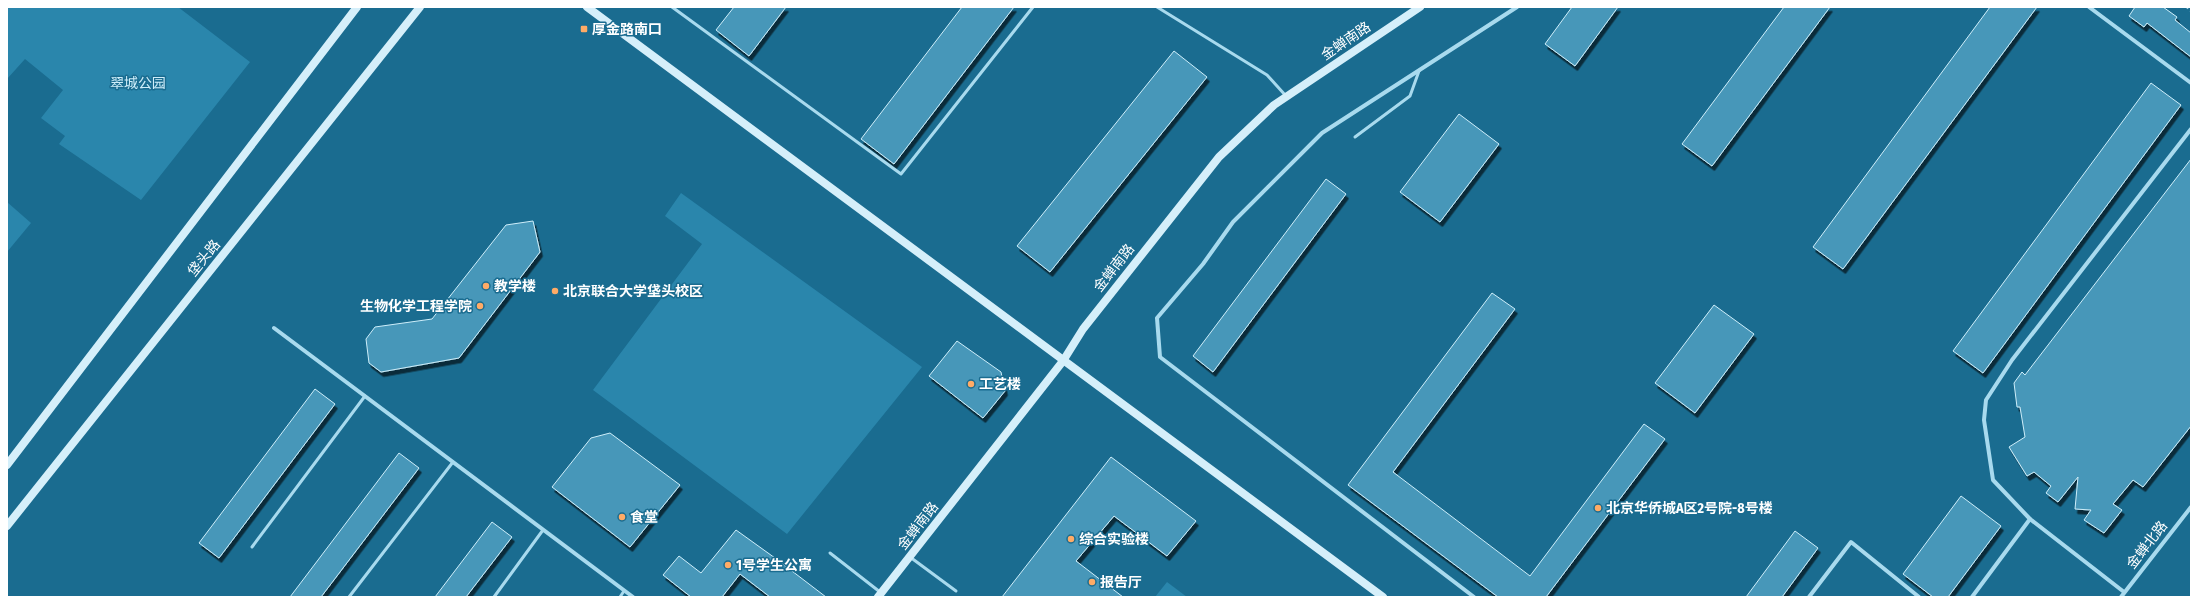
<svg xmlns="http://www.w3.org/2000/svg" width="2198" height="604" font-family="'Fira Sans Condensed','Noto Sans SC',sans-serif">
  <style>
    .green { fill: #2a86ac }
    .building { fill: #4797b9; stroke: #ceeefa; filter: url(#shadow) }
    .lines { fill: none; stroke-linecap: round; stroke-linejoin: round }
    .path { stroke: #a8daee; stroke-width: 2.5; stroke-dasharray: 2 3; stroke-linecap: butt }
    .lane { stroke: #a8daee; stroke-width: 3 }
    .street { stroke: #a8daee; stroke-width: 4 }
    .secondary { stroke: #d5effa; stroke-width: 8 }
    .poi-dot { fill: #ffab66; stroke: #1a6c90; stroke-width: 1.5 }
    .labels { text-anchor: middle; dominant-baseline: central; stroke-width: 3; stroke-linejoin: round; paint-order: stroke }
    .poi-label { font-size: 14px; font-weight: bold; fill: #fff; stroke: #1a6c90; text-anchor: start }
    .street-label { font-size: 14px; fill: #fff; stroke: #1a6c90 }
    .park-label { font-size: 14px; fill: #ceeefa; stroke: #1a6c90 }
  </style>
  <defs>
    <filter id="shadow"><feDropShadow dx="2.5" dy="4.5" stdDeviation="0" flood-color="#0009"/></filter>
  </defs>
  <rect width="100%" height="100%" fill="#1a6c90"/>
  <!-- green -->
  <g class="green">
    <path d="M 7,7 L 178,7 L 250,62 L 141,200 L 59,144 L 65,136 L 41,118 L 63,90 L 25,59 L 7,79 Z"/>
    <path d="M 681,193 L 922,367 L 787,534 L 593,390 L 702,244 L 665,216 Z"/>
    <path d="M 7,202 L 31,223 L 7,252 Z"/>
    <path d="M 1167,582 L 1187,597 L 1155,597 Z"/>
  </g>
  <!-- building -->
  <g class="building">
    <path d="M 734,7 L 786,7 L 749,56 L 716,30 Z"/>
    <path d="M 962,7 L 1014,7 L 894,164 L 861,139 Z"/>
    <path d="M 1572,7 L 1618,7 L 1575,66 L 1545,44 Z"/>
    <path d="M 1784,7 L 1830,7 L 1712,166 L 1682,144 Z"/>
    <path d="M 1990,7 L 2037,7 L 1843,269 L 1813,247 Z"/>
    <path d="M 2135,7 L 2163,7 L 2177,17 L 2175,20 L 2191,33 L 2191,57 L 2147,23 L 2144,27 L 2129,16 Z"/>
    <path d="M 1174,51 L 1207,77 L 1050,272 L 1017,246 Z"/>
    <path d="M 2151,83 L 2181,105 L 1983,373 L 1953,351 Z"/>
    <path d="M 1459,114 L 1499,144 L 1440,222 L 1400,192 Z"/>
    <path d="M 2191,159 L 2191,426 L 2143,487 L 2133,480 L 2113,504 L 2122,510 L 2104,533 L 2084,520 L 2091,510 L 2075,509 L 2078,477 L 2058,502 L 2046,493 L 2051,486 L 2034,472 L 2027,476 L 2009,447 L 2025,437 L 2020,407 L 2017,407 L 2014,383 L 2022,372 L 2025,375 Z"/>
    <path d="M 1326,179 L 1346,194 L 1213,372 L 1193,356 Z"/>
    <path d="M 533,221 L 540,252 L 459,358 L 381,372 L 369,363 L 366,339 L 375,327 L 432,319 L 506,225 Z"/>
    <path d="M 1492,293 L 1515,309 L 1393,472 L 1530,576 L 1644,424 L 1665,439 L 1546,597 L 1498,597 L 1348,485 Z"/>
    <path d="M 1714,305 L 1754,334 L 1695,413 L 1655,383 Z"/>
    <path d="M 957,341 L 1001,372 L 1005,391 L 983,418 L 929,376 Z"/>
    <path d="M 315,389 L 335,404 L 219,558 L 199,543 Z"/>
    <path d="M 610,433 L 680,485 L 630,547 L 552,487 L 591,438 Z"/>
    <path d="M 399,453 L 419,468 L 321,597 L 290,597 Z"/>
    <path d="M 1111,457 L 1196,521 L 1167,556 L 1114,516 L 1076,561 L 1123,597 L 1002,597 Z"/>
    <path d="M 1961,496 L 2001,526 L 1948,597 L 1933,597 L 1903,574 Z"/>
    <path d="M 492,522 L 512,537 L 466,597 L 435,597 Z"/>
    <path d="M 736,530 L 775,558 L 826,597 L 770,597 L 740,574 L 722,597 L 691,597 L 663,575 L 679,556 L 701,573 Z"/>
    <path d="M 1795,531 L 1818,548 L 1782,597 L 1746,597 Z"/>
  </g>
  <g class="lines">
    <!-- path -->
    <path class="path" d="M 2187,7 L 2191,11"/>
    <!-- lane -->
    <g class="lane">
      <path d="M 672,7 L 901,174 L 1033,7"/>
      <path d="M 1157,7 L 1267,75 L 1286,96"/>
      <path d="M 1355,137 L 1410,96 L 1419,71"/>
      <path d="M 252,547 L 365,396"/>
      <path d="M 830,553 L 880,592"/>
      <path d="M 910,557 L 956,591"/>
      <path d="M 349,597 L 453,462"/>
      <path d="M 494,597 L 543,530"/>
      <path d="M 620,597 L 624,591"/>
    </g>
    <!-- street -->
    <g class="street">
      <path d="M 2089,7 L 2191,83"/>
      <path d="M 274,328 L 633,597"/>
      <path d="M 2030,519 L 2124,592"/>
      <path d="M 1474,597 L 1160,357 L 1157,318 L 1203,264 L 1233,222 L 1322,133 L 1517,7"/>
      <path d="M 1809,597 L 1851,542 L 1919,597"/>
      <path d="M 1972,597 L 2030,519 L 1993,480 L 1984,420 L 1986,400 L 2012,360 L 2191,129"/>
      <path d="M 2121,597 L 2191,507"/>
    </g>
    <!-- secondary -->
    <g class="secondary">
      <path d="M 587,7 L 1383,597"/>
      <path d="M 7,465 L 357,7"/>
      <path d="M 7,526 L 420,7"/>
      <path d="M 878,597 L 1063,361 L 1083,329 L 1219,157 L 1274,105 L 1420,7"/>
    </g>
  </g>
  <!-- markers -->
  <g class="poi-dot">
    <rect x="580" y="25" width="8" height="8" rx="2"/>
    <circle cx="486" cy="286" r="4"/>
    <circle cx="555" cy="291" r="4"/>
    <circle cx="480" cy="306" r="4"/>
    <circle cx="971" cy="384" r="4"/>
    <circle cx="1598" cy="508" r="4"/>
    <circle cx="622" cy="517" r="4"/>
    <circle cx="1071" cy="539" r="4"/>
    <circle cx="728" cy="565" r="4"/>
    <circle cx="1092" cy="582" r="4"/>
  </g>
  <g class="labels">
    <!-- poi labels -->
    <g class="poi-label">
      <text x="592" y="29">厚金路南口</text>
      <text x="494" y="286">教学楼</text>
      <text x="563" y="291">北京联合大学垡头校区</text>
      <text x="472" y="306" text-anchor="end">生物化学工程学院</text>
      <text x="979" y="384">工艺楼</text>
      <text x="1606" y="508">北京华侨城A区2号院-8号楼</text>
      <text x="630" y="517">食堂</text>
      <text x="1079" y="539">综合实验楼</text>
      <text x="736" y="565">1号学生公寓</text>
      <text x="1100" y="582">报告厅</text>
    </g>
    <!-- street labels -->
    <g class="street-label">
      <text transform="translate(1346 41) rotate(-34)">金蝉南路</text>
      <text transform="translate(204 258) rotate(-51)">垡头路</text>
      <text transform="translate(1114 268) rotate(-52)">金蝉南路</text>
      <text transform="translate(918 526) rotate(-52)">金蝉南路</text>
      <text transform="translate(2147 545) rotate(-52)">金蝉北路</text>
    </g>
    <!-- park labels -->
    <g class="park-label">
      <text x="138" y="83">翠城公园</text>
    </g>
  </g>
  <!-- border -->
  <rect width="2198" height="604" fill="none" stroke="#ffffff" stroke-width="16"/>
</svg>
